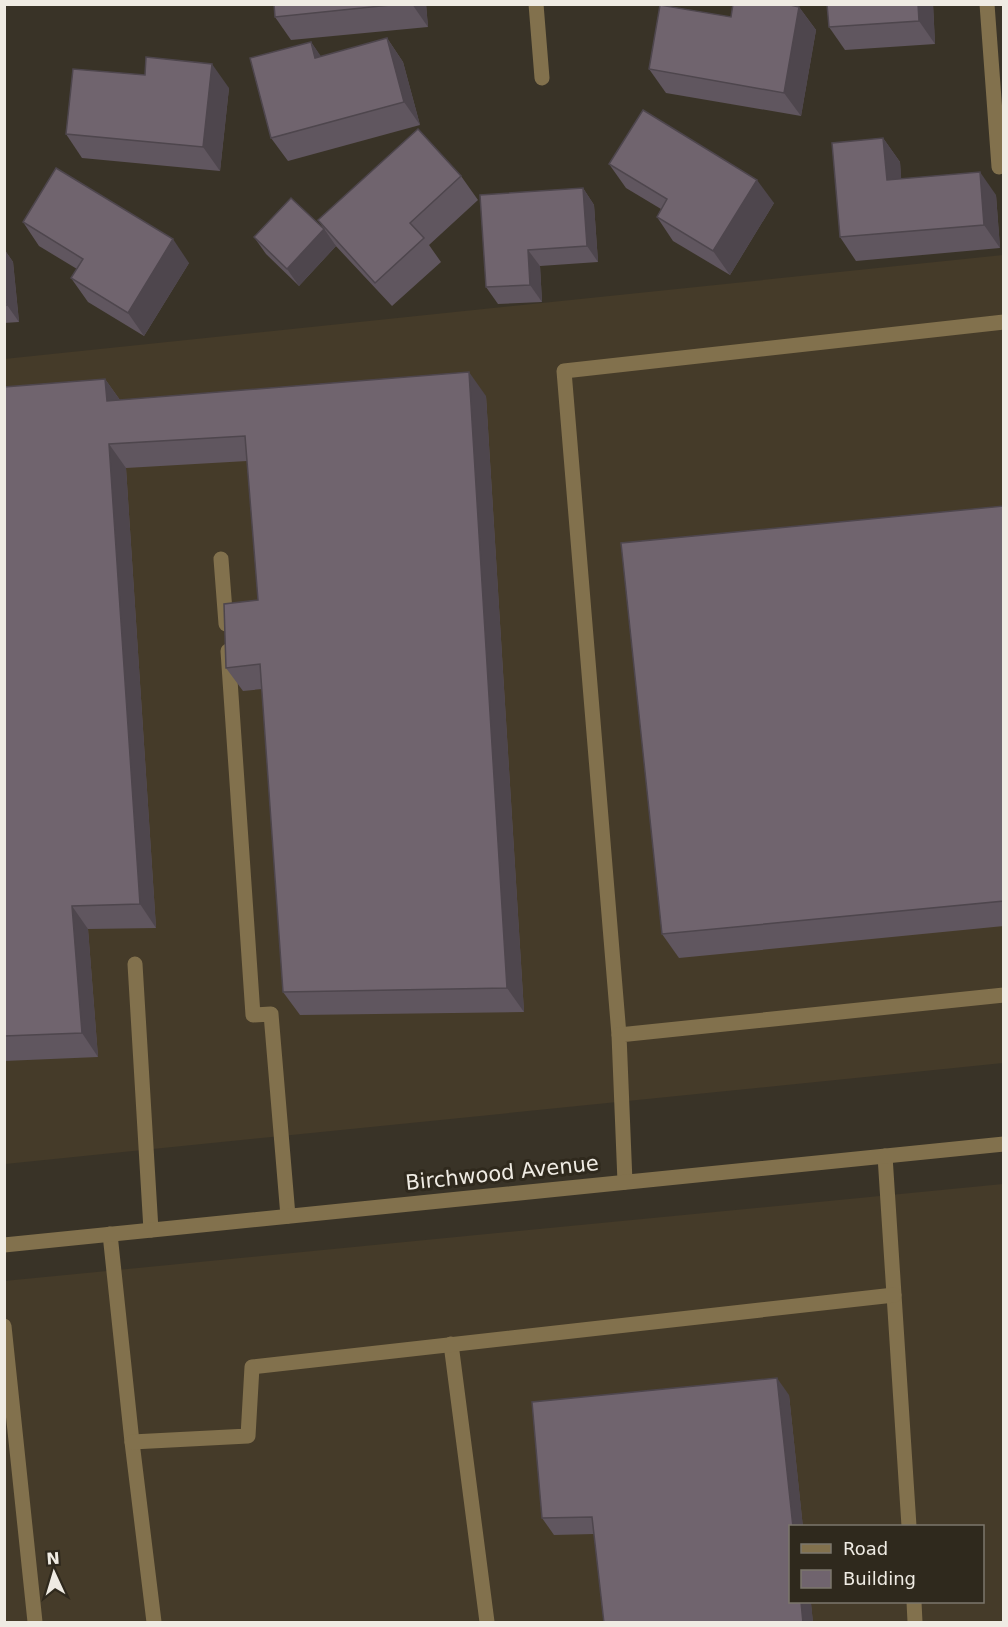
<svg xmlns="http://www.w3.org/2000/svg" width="1008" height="1627" font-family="'DejaVu Sans',sans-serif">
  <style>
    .built { fill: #453b29; fill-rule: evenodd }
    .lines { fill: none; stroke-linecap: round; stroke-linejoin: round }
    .minor { stroke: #82714d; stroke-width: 15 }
    .wall { fill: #60565f }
    .shaded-wall { fill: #4e464d }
    .building { fill: #70646e; stroke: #4e464d; stroke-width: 1.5 }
    .labels { text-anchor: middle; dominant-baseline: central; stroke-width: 6; stroke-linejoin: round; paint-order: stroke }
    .street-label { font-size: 21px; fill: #efebe3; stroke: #2f291d }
  </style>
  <rect width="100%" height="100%" fill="#393327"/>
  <!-- built -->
  <g class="built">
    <path d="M 1003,255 L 1003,1063 L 5,1164 L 4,359 Z"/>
    <path d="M 1003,1184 L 1003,1622 L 5,1622 L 4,1281 ZM 790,1526 L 982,1526 L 982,1602 L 790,1602 Z"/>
  </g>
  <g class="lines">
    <!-- minor -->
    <g class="minor">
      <path d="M 536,4 L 542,78"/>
      <path d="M 987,4 L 999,167"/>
      <path d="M 221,559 L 226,624"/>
      <path d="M 228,651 L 253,1015 L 271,1014 L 288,1216"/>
      <path d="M 135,964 L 151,1230"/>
      <path d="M 619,1035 L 564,371 L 1004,322"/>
      <path d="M 885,1156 L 909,1526"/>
      <path d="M 625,1182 L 619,1035 L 1004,995"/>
      <path d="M 110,1234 L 132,1442 L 154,1622"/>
      <path d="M 4,1245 L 1004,1144"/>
      <path d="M 4,1326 L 35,1622"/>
      <path d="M 451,1344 L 487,1622"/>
      <path d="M 132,1442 L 248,1436 L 252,1367 L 894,1295"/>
      <path d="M 914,1602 L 915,1622"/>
    </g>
  </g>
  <!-- wall -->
  <g class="wall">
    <path d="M 274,4 L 426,4 L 428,27 L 291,40 L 275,17 Z"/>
    <path d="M 827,4 L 933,4 L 935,44 L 845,50 L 829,27 Z"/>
    <path d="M 799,7 L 816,30 L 801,116 L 666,93 L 649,69 L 731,17 Z"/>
    <path d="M 387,38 L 403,62 L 420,125 L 288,161 L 271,138 L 311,42 L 321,57 Z"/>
    <path d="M 229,88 L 220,171 L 82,158 L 66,134 Z"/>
    <path d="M 883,138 L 900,162 L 901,178 L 996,195 L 1000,248 L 856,261 L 840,237 Z"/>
    <path d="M 609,164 L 774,203 L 730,275 L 673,241 L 657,217 L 661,209 L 626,188 Z"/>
    <path d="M 461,176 L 478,200 L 429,245 L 441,262 L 392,306 L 334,244 L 318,220 Z"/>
    <path d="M 583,188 L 594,205 L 598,262 L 540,266 L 542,302 L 498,304 L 486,287 Z"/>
    <path d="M 23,222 L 189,263 L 144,336 L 88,302 L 71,278 L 77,269 L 39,246 Z"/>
    <path d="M 324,229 L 336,246 L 299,286 L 266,254 L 254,237 Z"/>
    <path d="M 4,249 L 13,262 L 19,322 L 4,323 Z"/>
    <path d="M 105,379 L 120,400 L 486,396 L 524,1012 L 300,1015 L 283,992 L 262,689 L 243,691 L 226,668 L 258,600 L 247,461 L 126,468 L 156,928 L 88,929 L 98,1057 L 4,1061 L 4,387 Z"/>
    <path d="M 1004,506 L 1004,926 L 679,958 L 662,934 Z"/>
    <path d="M 789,1395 L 813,1623 L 604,1623 L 594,1534 L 554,1535 L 542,1518 Z"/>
  </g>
  <!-- shaded-wall -->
  <g class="shaded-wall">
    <path d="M 412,4 L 426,4 L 428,27 Z"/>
    <path d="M 918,4 L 933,4 L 935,44 L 919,21 Z"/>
    <path d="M 799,7 L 816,30 L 801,116 L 784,93 Z"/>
    <path d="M 387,38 L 403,62 L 420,125 L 404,102 Z"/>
    <path d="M 311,42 L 327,65 L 315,58 Z"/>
    <path d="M 212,64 L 229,88 L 220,171 L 203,147 Z"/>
    <path d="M 883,138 L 900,162 L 903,203 L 887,180 Z"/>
    <path d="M 980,172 L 996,195 L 1000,248 L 984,225 Z"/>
    <path d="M 757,180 L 774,203 L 730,275 L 713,251 Z"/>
    <path d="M 583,188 L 594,205 L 598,262 L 587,246 Z"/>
    <path d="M 324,229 L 336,246 L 299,286 L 287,269 Z"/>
    <path d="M 173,239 L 189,263 L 144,336 L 128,313 Z"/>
    <path d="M 4,249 L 13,262 L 19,322 L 7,305 L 4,276 Z"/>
    <path d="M 528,250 L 540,266 L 542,302 L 530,285 Z"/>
    <path d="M 469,372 L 486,396 L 524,1012 L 507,988 Z"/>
    <path d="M 105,379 L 122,403 L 107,401 Z"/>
    <path d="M 109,444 L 126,468 L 156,928 L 140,904 Z"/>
    <path d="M 72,906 L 88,929 L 98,1057 L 82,1033 Z"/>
    <path d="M 777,1378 L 789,1395 L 803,1527 L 793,1527 Z"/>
    <path d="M 801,1602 L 811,1602 L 813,1623 L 803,1623 Z"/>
  </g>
  <!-- building -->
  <g class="building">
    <path d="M 274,4 L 400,4 L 275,17 Z"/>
    <path d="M 733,4 L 786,4 L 799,7 L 784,93 L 649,69 L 660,5 L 731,17 Z"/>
    <path d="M 827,4 L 918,4 L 919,21 L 829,27 Z"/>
    <path d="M 387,38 L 404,102 L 271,138 L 250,58 L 311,42 L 315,58 Z"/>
    <path d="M 146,57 L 212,64 L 203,147 L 66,134 L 73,69 L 145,75 Z"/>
    <path d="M 643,110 L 757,180 L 713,251 L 657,217 L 667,199 L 609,164 Z"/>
    <path d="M 418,129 L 461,176 L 410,223 L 424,238 L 375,283 L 318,220 Z"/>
    <path d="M 883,138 L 887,180 L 980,172 L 984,225 L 840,237 L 832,143 Z"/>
    <path d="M 56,168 L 173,239 L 128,313 L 71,278 L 83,259 L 23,222 Z"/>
    <path d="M 583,188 L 587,246 L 528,250 L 530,285 L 486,287 L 480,195 Z"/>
    <path d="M 291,198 L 324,229 L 287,269 L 254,237 Z"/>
    <path d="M 4,276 L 7,305 L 4,306 Z"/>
    <path d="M 469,372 L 507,988 L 283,992 L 260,664 L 226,668 L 224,604 L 258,600 L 245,436 L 109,444 L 140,904 L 72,906 L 82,1033 L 4,1036 L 4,387 L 105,379 L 107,401 Z"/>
    <path d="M 1004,506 L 1004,901 L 662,934 L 621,543 Z"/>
    <path d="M 777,1378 L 793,1527 L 790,1527 L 790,1602 L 801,1602 L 803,1623 L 604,1623 L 592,1517 L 542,1518 L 532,1402 Z"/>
  </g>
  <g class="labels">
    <!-- street labels -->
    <g class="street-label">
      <text transform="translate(502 1173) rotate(-6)">Birchwood Avenue</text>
    </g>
  </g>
  <!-- border -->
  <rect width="1008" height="1627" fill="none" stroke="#efebe3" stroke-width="12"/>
  <!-- legend -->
  <rect x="789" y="1525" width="195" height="78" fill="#2f291d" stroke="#7c776c" stroke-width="1.5"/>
  <rect x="801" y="1544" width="30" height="9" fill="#82714d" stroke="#7c776c" stroke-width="1.5"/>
  <text x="843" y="1555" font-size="18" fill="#efebe3">Road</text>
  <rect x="801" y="1570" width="30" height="18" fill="#70646e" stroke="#7c776c" stroke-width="1.5"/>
  <text x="843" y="1585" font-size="18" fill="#efebe3">Building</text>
  <!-- north arrow -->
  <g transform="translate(54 1573) rotate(356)" stroke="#2f291d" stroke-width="4.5" paint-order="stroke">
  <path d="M0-4.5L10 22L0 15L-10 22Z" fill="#efebe3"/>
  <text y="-9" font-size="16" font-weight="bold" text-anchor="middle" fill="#efebe3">N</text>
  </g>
</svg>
